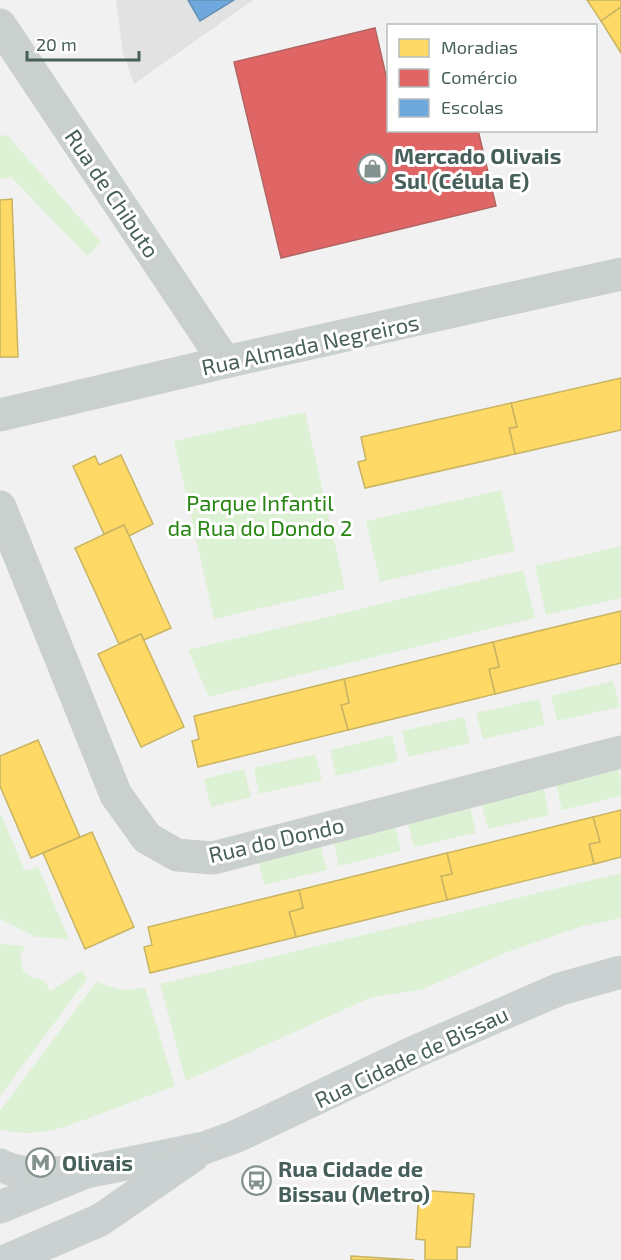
<svg xmlns="http://www.w3.org/2000/svg" width="621" height="1260" font-family="'Exo 2',sans-serif">
  <style>
    .education { fill: #e3e2e3 }
    .green { fill: #ddf2d5 }
    .homes { fill: #ffd966; stroke: #c8b462; stroke-width: 1.5 }
    .shops { fill: #e06666; stroke: #b26462; stroke-width: 1.5 }
    .schools { fill: #6fa8dc; stroke: #6392b5; stroke-width: 1.5 }
    .lines { fill: none; stroke-linecap: round; stroke-linejoin: round }
    .minor { stroke: #cad0ce; stroke-width: 33 }
    .secondary { stroke: #cbd1d0; stroke-width: 33 }
    .labels { text-anchor: middle; dominant-baseline: central; stroke-width: 6; stroke-linejoin: round; paint-order: stroke }
    .poi-label { font-size: 22px; font-weight: bold; fill: #475f5a; stroke: #fff; text-anchor: start }
    .street-label { font-size: 22px; fill: #475f5a; stroke: #fff }
    .park-label { font-size: 22px; fill: #278612; stroke: #fff }
  </style>
  <rect width="100%" height="100%" fill="#f2f1f2"/>
  <!-- education -->
  <path class="education" d="M 116,0 L 253,0 L 134,84 L 123,53 Z"/>
  <!-- green -->
  <g class="green">
    <path d="M 7,135 L 101,242 L 87,256 L 11,177 L 0,179 L 0,136 Z"/>
    <path d="M 305,412 L 345,589 L 214,619 L 174,441 Z"/>
    <path d="M 501,490 L 515,551 L 380,582 L 366,521 Z"/>
    <path d="M 621,546 L 621,598 L 546,615 L 535,566 Z"/>
    <path d="M 523,570 L 535,618 L 209,697 L 188,650 Z"/>
    <path d="M 613,681 L 620,707 L 557,721 L 551,696 Z"/>
    <path d="M 539,699 L 545,725 L 483,739 L 476,713 Z"/>
    <path d="M 464,717 L 470,743 L 408,757 L 402,731 Z"/>
    <path d="M 392,735 L 398,761 L 336,776 L 330,750 Z"/>
    <path d="M 315,754 L 322,780 L 259,794 L 254,768 Z"/>
    <path d="M 244,769 L 251,797 L 211,807 L 204,779 Z"/>
    <path d="M 618,769 L 621,780 L 621,796 L 562,810 L 556,784 Z"/>
    <path d="M 544,789 L 549,815 L 488,829 L 481,803 Z"/>
    <path d="M 470,807 L 476,833 L 414,847 L 407,821 Z"/>
    <path d="M 0,812 L 25,871 L 38,867 L 69,939 L 36,937 L 0,919 Z"/>
    <path d="M 395,825 L 401,851 L 339,866 L 333,840 Z"/>
    <path d="M 320,844 L 327,870 L 264,885 L 258,859 Z"/>
    <path d="M 621,873 L 621,918 L 583,926 L 507,952 L 421,990 L 372,997 L 186,1081 L 160,984 Z"/>
    <path d="M 0,944 L 26,946 L 20,955 L 23,971 L 33,978 L 44,980 L 50,991 L 82,970 L 87,979 L 0,1096 Z"/>
    <path d="M 96,982 L 121,990 L 145,988 L 175,1086 L 65,1127 C 41,1133 24,1136 0,1129 L 0,1111 Z"/>
  </g>
  <!-- homes -->
  <g class="homes">
    <path d="M 587,0 L 621,0 L 621,7 L 601,21 Z"/>
    <path d="M 621,7 L 621,53 L 601,21 Z"/>
    <path d="M 12,199 L 18,357 L 0,357 L 0,200 Z"/>
    <path d="M 621,378 L 621,430 L 515,454 L 509,428 L 517,427 L 511,403 Z"/>
    <path d="M 511,403 L 517,427 L 509,428 L 515,454 L 365,488 L 358,462 L 366,460 L 361,437 Z"/>
    <path d="M 121,455 L 153,524 L 129,536 L 124,525 L 104,534 L 73,466 L 95,456 L 99,465 Z"/>
    <path d="M 124,525 L 171,628 L 144,640 L 141,634 L 119,644 L 75,548 Z"/>
    <path d="M 621,611 L 621,663 L 495,694 L 489,669 L 499,667 L 493,642 Z"/>
    <path d="M 141,634 L 184,727 L 141,747 L 98,654 Z"/>
    <path d="M 493,642 L 499,667 L 489,669 L 495,694 L 348,730 L 341,705 L 349,703 L 344,679 Z"/>
    <path d="M 344,679 L 349,703 L 341,705 L 348,730 L 198,767 L 192,741 L 199,739 L 194,716 Z"/>
    <path d="M 38,740 L 80,837 L 31,858 L 0,786 L 0,756 Z"/>
    <path d="M 621,810 L 621,857 L 594,864 L 589,844 L 600,842 L 593,817 Z"/>
    <path d="M 593,817 L 600,842 L 589,844 L 594,864 L 447,900 L 441,876 L 452,874 L 447,853 Z"/>
    <path d="M 92,832 L 134,927 L 85,949 L 43,853 Z"/>
    <path d="M 447,853 L 452,874 L 441,876 L 447,900 L 296,937 L 289,912 L 303,908 L 299,890 Z"/>
    <path d="M 299,890 L 303,908 L 289,912 L 296,937 L 150,973 L 144,947 L 152,945 L 148,927 Z"/>
    <path d="M 419,1190 L 474,1194 L 470,1247 L 457,1247 L 457,1260 L 425,1260 L 425,1240 L 416,1239 Z"/>
    <path d="M 351,1256 L 414,1260 L 351,1260 Z"/>
  </g>
  <!-- shops -->
  <path class="shops" d="M 375,28 L 388,84 L 388,130 L 478,130 L 496,206 L 281,258 L 234,62 Z"/>
  <!-- schools -->
  <path class="schools" d="M 188,0 L 234,0 L 200,21 Z"/>
  <g class="lines">
    <!-- minor -->
    <g class="minor">
      <path d="M 0,25 L 225,362"/>
      <path d="M 0,415 L 225,362 L 621,274"/>
      <path d="M 0,507 L 116,795 L 147,838 L 177,855 L 213,858 L 621,752"/>
    </g>
    <!-- secondary -->
    <g class="secondary">
      <path d="M 0,1165 C 21,1176 49,1173 72,1172"/>
      <path d="M 0,1207 L 86,1172 L 204,1148 L 237,1136 L 412,1053 L 560,989 L 621,972"/>
      <path d="M 8,1260 L 100,1220 L 193,1156"/>
    </g>
  </g>
  <!-- icons -->
  <defs>
    <symbol id="shop-ring" viewBox="-11 -11 22 22"><circle r="9.5" fill="#fff" stroke="#83928f" stroke-width="1.5"/><path d="M-5-2.5h2.3a2.7 3.5 0 0 1 5.4 0H5L5.5 6h-11ZM-1.5-2.5h3a1.5 2.3 0 0 0-3 0Z" fill="#83928f"/></symbol>
    <symbol id="metro-ring" viewBox="-11 -11 22 22"><circle r="9.5" fill="#fff" stroke="#83928f" stroke-width="1.5"/><path d="M-5.5 5V-5H-3L0 0L3-5H5.5V5H3V-.5L0 4L-3-.5V5Z" fill="#83928f"/></symbol>
    <symbol id="bus-ring" viewBox="-11 -11 22 22"><circle r="9.5" fill="#fff" stroke="#83928f" stroke-width="1.5"/><path d="M-5-6H5V4H4V6H2V4H-2V6H-4V4H-5ZM-3.5-4V0h7V-4ZM-3.5 1.2v1.5H-2V1.2ZM2 1.2v1.5H3.5V1.2Z" fill="#83928f"/></symbol>
  </defs>
  <g fill-rule="evenodd">
    <use href="#shop-ring" x="356" y="152" width="33" height="33"/>
    <use href="#metro-ring" x="24" y="1146" width="33" height="33"/>
    <use href="#bus-ring" x="240" y="1164" width="33" height="33"/>
  </g>
  <g class="labels">
    <!-- poi labels -->
    <g class="poi-label">
      <text x="394" y="155">Mercado Olivais<tspan x="394" dy="25">Sul (Célula E)</tspan></text>
      <text x="62" y="1162">Olivais</text>
      <text x="278" y="1168">Rua Cidade de<tspan x="278" dy="25">Bissau (Metro)</tspan></text>
    </g>
    <!-- street labels -->
    <g class="street-label">
      <text transform="translate(113 193) rotate(56)">Rua de Chibuto</text>
      <text transform="translate(310 344) rotate(-12)">Rua Almada Negreiros</text>
      <text transform="translate(276 839) rotate(-13)">Rua do Dondo</text>
      <text transform="translate(411 1056) rotate(-25)">Rua Cidade de Bissau</text>
    </g>
    <!-- park labels -->
    <g class="park-label">
      <text x="260" y="502">Parque Infantil<tspan x="260" dy="25">da Rua do Dondo 2</tspan></text>
    </g>
  </g>
  <!-- legend -->
  <rect x="387" y="24" width="210" height="108" fill="#ffffff" stroke="#b5bfbd" stroke-width="1.5"/>
  <rect x="399" y="39" width="30" height="18" fill="#ffd966" stroke="#b5bfbd" stroke-width="1.5"/>
  <text x="441" y="54" font-size="18" fill="#475f5a">Moradias</text>
  <rect x="399" y="69" width="30" height="18" fill="#e06666" stroke="#b5bfbd" stroke-width="1.5"/>
  <text x="441" y="84" font-size="18" fill="#475f5a">Comércio</text>
  <rect x="399" y="99" width="30" height="18" fill="#6fa8dc" stroke="#b5bfbd" stroke-width="1.5"/>
  <text x="441" y="114" font-size="18" fill="#475f5a">Escolas</text>
  <!-- scale -->
  <path d="M27 51v9h112v-9" fill="none" stroke="#475f5a" stroke-width="3"/>
  <text x="36" y="51" font-size="18" fill="#475f5a" stroke="#ffffff" stroke-width="4.5" paint-order="stroke">20 m</text>
</svg>
